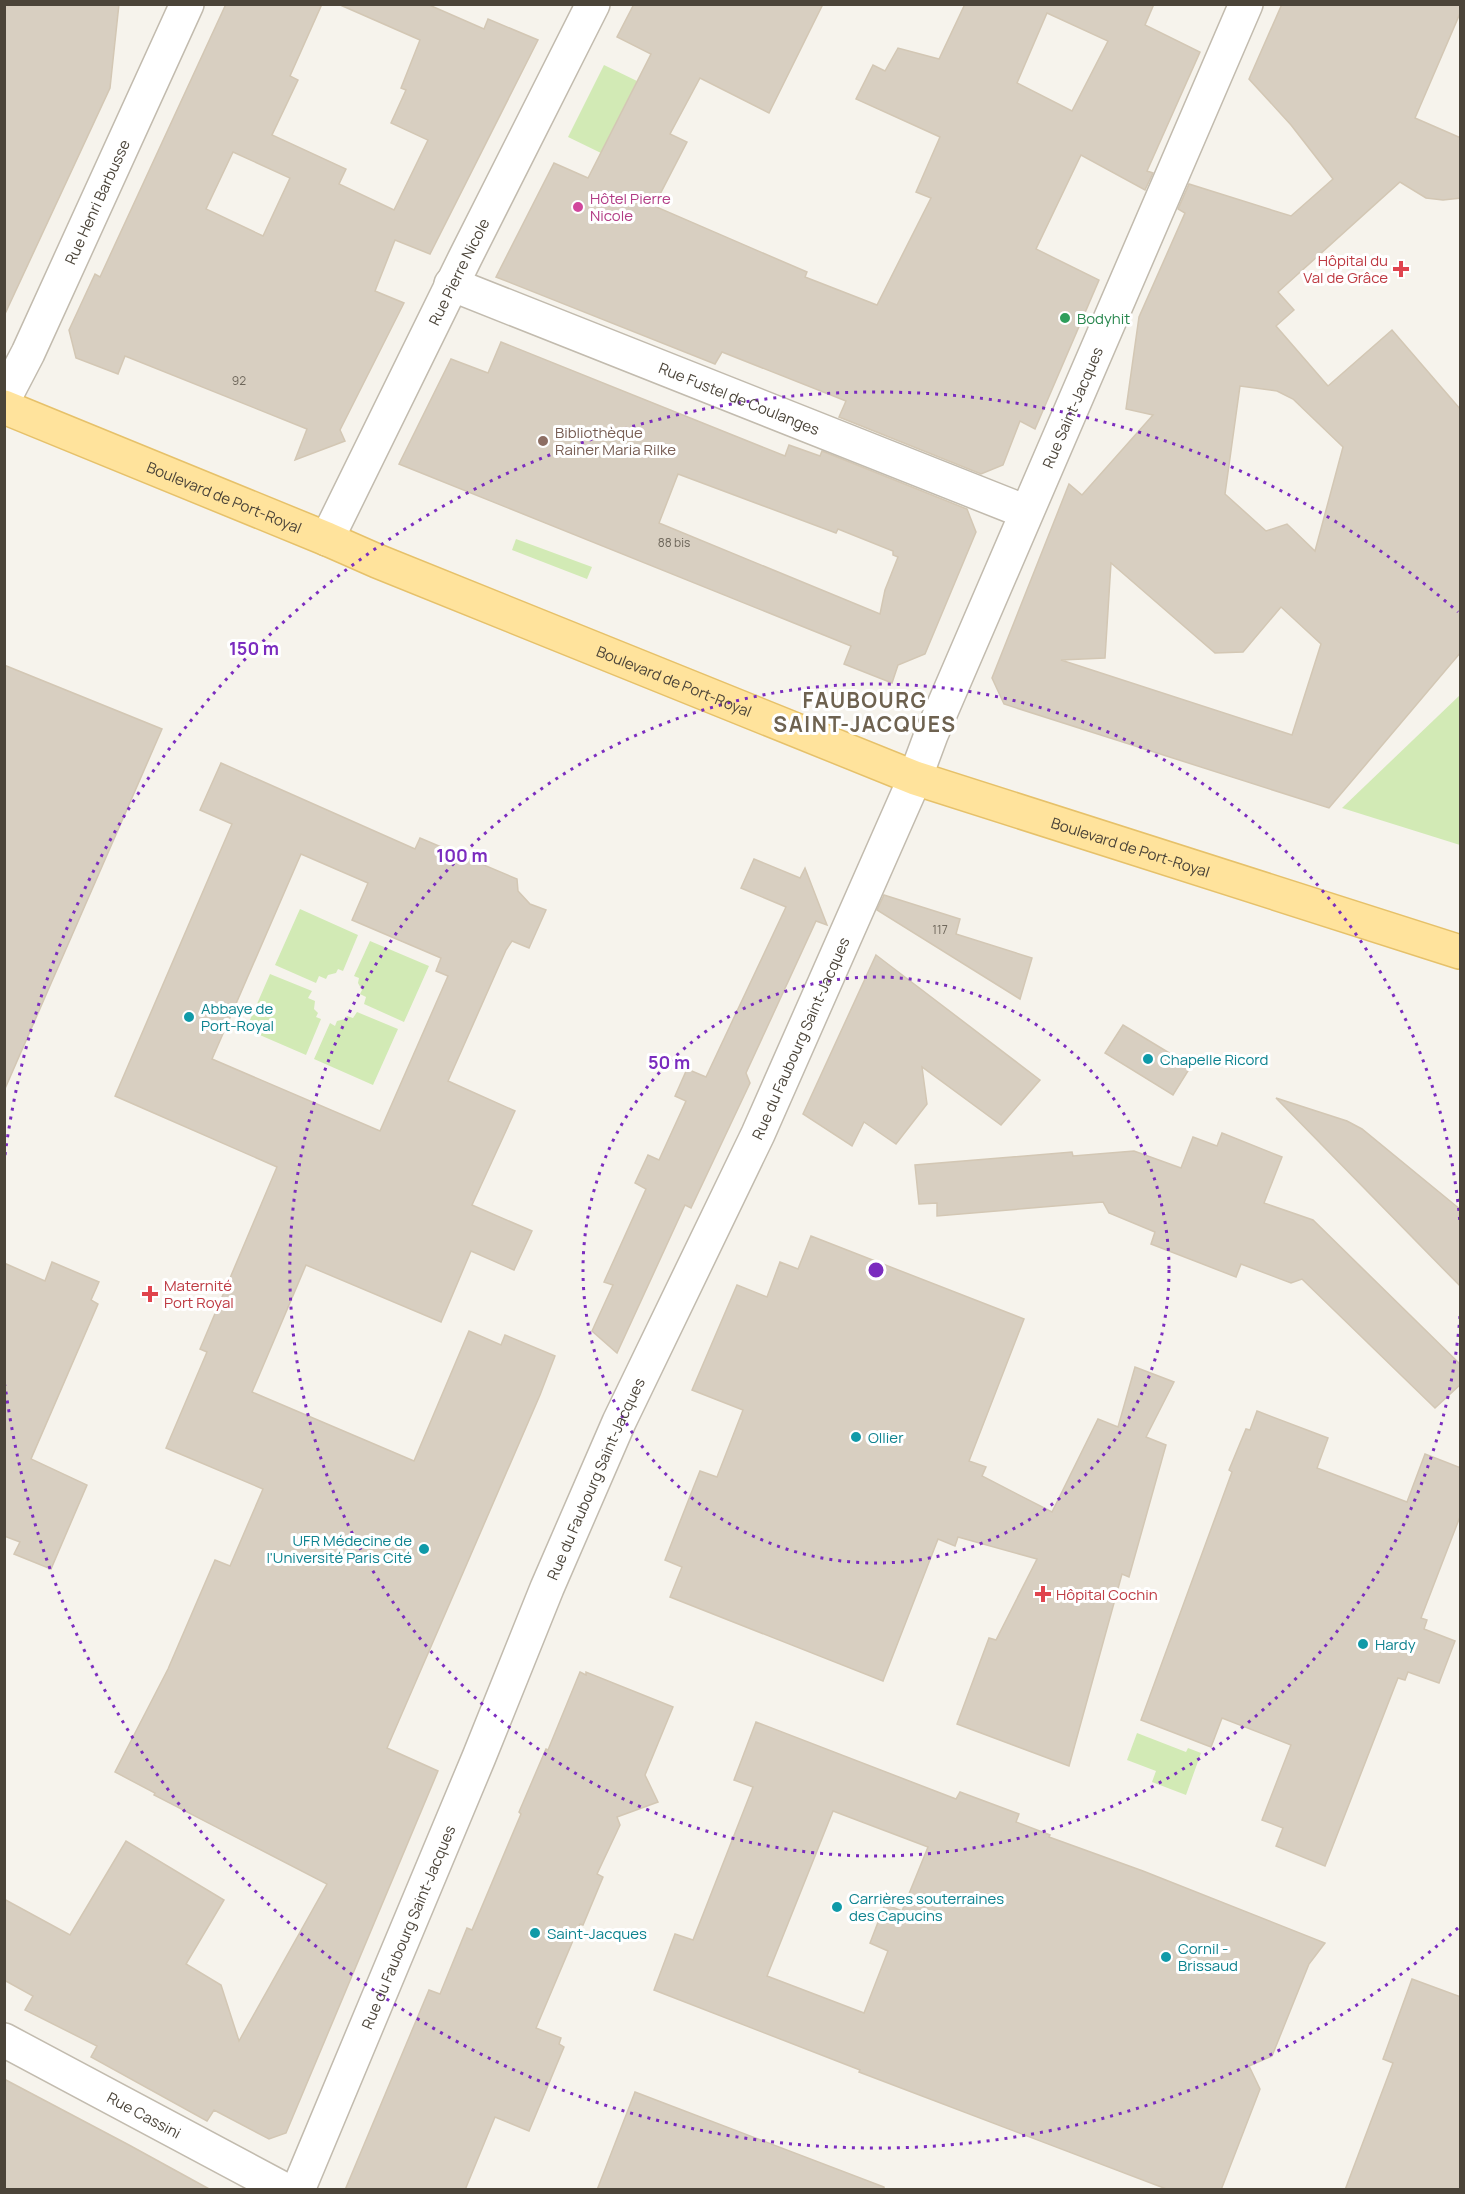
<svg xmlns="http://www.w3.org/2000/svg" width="1465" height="2194" font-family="Manrope,sans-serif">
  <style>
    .green { fill: #d2eab5 }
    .building { fill: #d8cfc1; stroke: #d3c7b4; stroke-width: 1.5; fill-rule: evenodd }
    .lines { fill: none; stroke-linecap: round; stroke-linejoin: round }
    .minor-casing { stroke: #c2bbae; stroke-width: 36 }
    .major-casing { stroke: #e6c16a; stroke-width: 36 }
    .minor { stroke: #fff; stroke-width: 33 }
    .major { stroke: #ffe39c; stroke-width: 33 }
    .ring { fill: none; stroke: #7b2cbf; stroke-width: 3; stroke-dasharray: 3 6 }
    .hotel-dot { fill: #d1479c; stroke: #fff; stroke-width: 2 }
    .health-dot { fill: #e0444e; stroke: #fff; stroke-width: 2 }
    .leisure-dot { fill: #2e9e5b; stroke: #fff; stroke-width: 2 }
    .education-dot { fill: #8d6e63; stroke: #fff; stroke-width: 2 }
    .culture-dot { fill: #0f9aa8; stroke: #fff; stroke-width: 2 }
    .labels { text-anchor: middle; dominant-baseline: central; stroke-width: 6; stroke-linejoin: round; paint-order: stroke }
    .number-label { font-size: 12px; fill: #6e675b }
    .hotel-label { font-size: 15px; fill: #b23c85; stroke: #fff; text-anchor: start }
    .street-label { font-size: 15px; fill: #4b4439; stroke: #fff }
    .health-label { font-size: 15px; fill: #be3a42; stroke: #fff; text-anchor: start }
    .leisure-label { font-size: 15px; fill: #27864d; stroke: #fff; text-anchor: start }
    .education-label { font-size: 15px; fill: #785e54; stroke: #fff; text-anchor: start }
    .culture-label { font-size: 15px; fill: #0d838f; stroke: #fff; text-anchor: start }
    .district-label { font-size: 21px; font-weight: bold; letter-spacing: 1.5px; fill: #6e6250; stroke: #fff }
    .centre { fill: #7b2cbf; stroke: #fff; stroke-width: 3 }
    .ring-label { font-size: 18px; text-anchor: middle; font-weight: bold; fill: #7b2cbf; stroke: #fff; stroke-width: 6; stroke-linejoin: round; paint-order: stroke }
  </style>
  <rect width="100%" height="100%" fill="#f6f3ec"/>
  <!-- green -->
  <g class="green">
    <path d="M 604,65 L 637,81 L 601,153 L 568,137 Z"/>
    <path d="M 516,539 L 592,567 L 587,579 L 512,550 Z"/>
    <path d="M 1460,695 L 1460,845 L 1342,808 Z"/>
    <path d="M 300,909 L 358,935 L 343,971 L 338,969 L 336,973 L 328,975 L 326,979 L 319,976 L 316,983 L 275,965 Z"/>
    <path d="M 370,941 L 429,966 L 404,1022 L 364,1004 L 366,997 L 360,994 L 362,990 L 358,983 L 359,978 L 354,976 Z"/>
    <path d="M 270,974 L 312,991 L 308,998 L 315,1001 L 314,1009 L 318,1013 L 316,1017 L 321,1019 L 306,1055 L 246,1029 Z"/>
    <path d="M 357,1012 L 398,1029 L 373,1085 L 314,1059 L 330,1023 L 335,1026 L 337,1021 L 345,1019 L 347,1016 L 353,1018 Z"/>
    <path d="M 1137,1733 L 1186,1752 L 1188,1748 L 1201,1753 L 1186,1795 L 1152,1782 L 1156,1771 L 1127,1760 Z"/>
  </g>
  <!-- building -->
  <g class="building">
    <path d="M 4,4 L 119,4 L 110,88 L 4,316 Z"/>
    <path d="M 226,4 L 322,4 L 290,76 L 298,80 L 272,135 L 346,169 L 339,184 L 394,210 L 428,140 L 391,123 L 406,90 L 401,88 L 420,40 L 338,4 L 427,4 L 484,29 L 488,19 L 538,40 L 430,254 L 395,240 L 375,291 L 404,303 L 340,430 L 345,441 L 295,460 L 307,429 L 125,356 L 118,374 L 76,358 L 69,330 L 95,274 L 100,277 ZM 233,152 L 290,178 L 263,236 L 206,209 Z"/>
    <path d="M 634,4 L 823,4 L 769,113 L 700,78 L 670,134 L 687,142 L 654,206 L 807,272 L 805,277 L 877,305 L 931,198 L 916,192 L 940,137 L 856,99 L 873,65 L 885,71 L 898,48 L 939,59 L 965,4 L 1154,4 L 1145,25 L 1200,52 L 1147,171 L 1153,173 L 1145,190 L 1081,155 L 1036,249 L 1099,280 L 1035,429 L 1020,421 L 1003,465 L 981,474 L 839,417 L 846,401 L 722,352 L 715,364 L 496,277 L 554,163 L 588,178 L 651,54 L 617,37 ZM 1047,13 L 1108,41 L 1072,111 L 1017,83 Z"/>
    <path d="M 1282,4 L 1461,4 L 1461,11 L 1415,118 L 1461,138 L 1461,198 L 1443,200 L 1426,198 L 1400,182 L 1278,292 L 1294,310 L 1276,326 L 1328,386 L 1392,330 L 1461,410 L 1461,652 L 1329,808 L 1004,704 L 992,678 L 1069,484 L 1082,495 L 1153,415 L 1126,409 L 1139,317 L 1185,213 L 1178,209 L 1189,184 L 1291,216 L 1333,179 L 1291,125 L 1249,79 ZM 1240,386 L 1277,391 L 1293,399 L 1343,447 L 1315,551 L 1287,524 L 1266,531 L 1225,494 ZM 1111,563 L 1215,653 L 1243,652 L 1281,607 L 1321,644 L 1292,735 L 1061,660 L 1105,658 Z"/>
    <path d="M 501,342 L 785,456 L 789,445 L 820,456 L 822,451 L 967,509 L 976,532 L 925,654 L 898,665 L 892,683 L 844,664 L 851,646 L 399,464 L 451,359 L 488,373 ZM 678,474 L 836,533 L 838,529 L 893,551 L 893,555 L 898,557 L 885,590 L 880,614 L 659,523 Z"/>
    <path d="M 4,665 L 162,729 L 4,1091 Z"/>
    <path d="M 221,763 L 415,849 L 420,838 L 517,879 L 518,891 L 530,904 L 546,910 L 529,948 L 512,941 L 506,950 L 448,1081 L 515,1111 L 472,1205 L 532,1231 L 514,1270 L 471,1251 L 441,1322 L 306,1265 L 252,1392 L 414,1461 L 469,1331 L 501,1345 L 505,1335 L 555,1356 L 540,1395 L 387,1748 L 438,1771 L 286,2133 L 269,2139 L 214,2110 L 207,2121 L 91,2057 L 97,2046 L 25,2010 L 33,1996 L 4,1980 L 4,1899 L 70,1935 L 126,1841 L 224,1900 L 186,1964 L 221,1985 L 239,2041 L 327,1884 L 154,1795 L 155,1793 L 115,1772 L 168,1669 L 215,1560 L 230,1566 L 263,1489 L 166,1448 L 207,1352 L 200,1349 L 277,1167 L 115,1096 L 232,824 L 200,810 ZM 301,854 L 368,883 L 352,920 L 441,958 L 436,971 L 448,976 L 380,1131 L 212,1059 Z"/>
    <path d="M 754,859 L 800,878 L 805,868 L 827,925 L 816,921 L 746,1073 L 750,1083 L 691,1208 L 685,1205 L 617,1353 L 592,1331 L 613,1285 L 604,1282 L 646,1189 L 635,1183 L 648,1155 L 659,1160 L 686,1101 L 675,1096 L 687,1069 L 706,1077 L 786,907 L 741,888 Z"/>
    <path d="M 884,895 L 960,919 L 956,934 L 1032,958 L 1020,999 L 877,910 Z"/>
    <path d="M 876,955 L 1040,1080 L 1001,1125 L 922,1067 L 927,1104 L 896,1144 L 864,1122 L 852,1146 L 803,1114 Z"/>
    <path d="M 1123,1025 L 1191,1066 L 1173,1095 L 1105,1053 Z"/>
    <path d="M 1276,1098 L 1347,1121 L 1362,1129 L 1461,1210 L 1461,1287 Z"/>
    <path d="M 1222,1133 L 1282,1157 L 1264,1203 L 1313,1220 L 1461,1365 L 1461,1384 L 1435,1408 L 1302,1279 L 1291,1283 L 1241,1264 L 1236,1277 L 1151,1244 L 1155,1232 L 1109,1213 L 1103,1202 L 937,1216 L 937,1203 L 919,1204 L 915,1165 L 1072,1152 L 1073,1156 L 1134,1151 L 1181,1168 L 1193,1137 L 1217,1146 Z"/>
    <path d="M 811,1236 L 1024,1319 L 969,1461 L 986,1467 L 982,1476 L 1052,1512 L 1098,1419 L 1118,1427 L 1135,1367 L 1174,1382 L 1146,1437 L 1166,1445 L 1129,1577 L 1122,1574 L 1069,1766 L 957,1724 L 989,1638 L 996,1640 L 1037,1559 L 958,1537 L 955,1546 L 938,1539 L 883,1681 L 670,1597 L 682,1567 L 665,1560 L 694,1486 L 700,1471 L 717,1477 L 743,1410 L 692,1390 L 737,1285 L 767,1297 L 780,1262 L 798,1269 Z"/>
    <path d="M 52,1262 L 99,1282 L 91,1300 L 98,1304 L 31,1459 L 87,1485 L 51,1569 L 14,1554 L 20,1542 L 4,1536 L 4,1263 L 45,1281 Z"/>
    <path d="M 1257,1411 L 1328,1438 L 1317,1468 L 1407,1502 L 1425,1454 L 1461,1468 L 1461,1514 L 1421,1618 L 1427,1620 L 1424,1629 L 1455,1641 L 1439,1683 L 1408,1672 L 1405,1680 L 1398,1678 L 1325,1866 L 1276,1846 L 1283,1828 L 1262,1820 L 1291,1745 L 1222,1718 L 1211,1747 L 1141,1720 L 1232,1472 L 1229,1470 L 1246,1429 L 1250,1430 Z"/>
    <path d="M 580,1672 L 586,1675 L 586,1672 L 673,1707 L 645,1775 L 658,1802 L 617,1817 L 620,1825 L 597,1874 L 603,1877 L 583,1925 L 580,1924 L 536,2028 L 561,2038 L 559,2044 L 564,2047 L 529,2131 L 495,2117 L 465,2190 L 345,2190 L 429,1990 L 440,1994 L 467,1928 L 472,1930 L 521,1814 L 519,1812 L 546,1749 L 548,1750 Z"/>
    <path d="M 756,1722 L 956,1799 L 960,1792 L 1019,1814 L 1016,1822 L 1050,1835 L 1049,1837 L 1143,1871 L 1325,1943 L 1309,1964 L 1272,2056 L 1249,2066 L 1260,2089 L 1221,2190 L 1169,2190 L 859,2072 L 860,2070 L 654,1990 L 675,1934 L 693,1940 L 753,1787 L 734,1780 ZM 833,1811 L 928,1847 L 902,1911 L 885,1904 L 870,1943 L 888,1951 L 864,2013 L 767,1976 Z"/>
    <path d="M 1412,1979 L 1461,1997 L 1461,2190 L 1345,2190 L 1393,2063 L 1383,2059 Z"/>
    <path d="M 4,2079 L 129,2145 L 211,2190 L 4,2190 Z"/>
    <path d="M 635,2092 L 884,2187 L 884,2190 L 597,2190 Z"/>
  </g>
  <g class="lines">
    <defs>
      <g id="minor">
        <path id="s1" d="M 451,284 L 1026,512"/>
        <path id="s2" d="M 4,399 L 28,353 L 187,4"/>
        <path id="s3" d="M 327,539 L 465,258 L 593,4"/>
        <path id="s4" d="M 4,2040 L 285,2190"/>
        <path id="s5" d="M 298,2190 L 479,1757 L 547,1588 L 619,1422 L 758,1134 L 915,778 L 931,735 L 1246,4"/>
      </g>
      <g id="major">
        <path id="s6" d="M 4,407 L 327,539 L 377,561 L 915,778 L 1460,952"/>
      </g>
    </defs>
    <!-- minor casing -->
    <use href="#minor" class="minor-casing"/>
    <!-- major casing -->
    <use href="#major" class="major-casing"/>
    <!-- minor -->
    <use href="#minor" class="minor"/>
    <!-- major -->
    <use href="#major" class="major"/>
  </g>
  <!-- distance rings -->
  <g class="ring">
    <circle cx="876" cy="1270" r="293"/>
    <path d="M1460 1316A586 586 0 1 1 1460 1224"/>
    <path d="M1458 1928A879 879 0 0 1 5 1385M5 1155A879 879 0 0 1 1458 612"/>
  </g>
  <!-- markers -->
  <circle class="hotel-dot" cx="578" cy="207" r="6"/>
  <g class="health-dot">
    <path d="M1398 260h6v6h6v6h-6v6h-6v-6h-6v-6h6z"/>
    <path d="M147 1285h6v6h6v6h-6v6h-6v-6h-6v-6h6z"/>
    <path d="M1040 1585h6v6h6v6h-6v6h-6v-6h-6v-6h6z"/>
  </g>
  <circle class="leisure-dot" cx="1065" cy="318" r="6"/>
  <circle class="education-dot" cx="543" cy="441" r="6"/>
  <g class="culture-dot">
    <circle cx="189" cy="1017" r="6"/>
    <circle cx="1148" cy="1059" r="6"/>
    <circle cx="856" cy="1437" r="6"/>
    <circle cx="424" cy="1549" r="6"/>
    <circle cx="1363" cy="1644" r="6"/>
    <circle cx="837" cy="1907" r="6"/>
    <circle cx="535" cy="1933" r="6"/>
    <circle cx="1166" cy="1957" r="6"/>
  </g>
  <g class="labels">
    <!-- number labels -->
    <g class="number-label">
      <text x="239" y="380">92</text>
      <text x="674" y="542">88 bis</text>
      <text x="940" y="929">117</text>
    </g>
    <!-- hotel labels -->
    <g class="hotel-label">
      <text x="590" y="198">Hôtel Pierre<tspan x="590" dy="17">Nicole</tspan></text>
    </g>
    <!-- street labels -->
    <g class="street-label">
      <text stroke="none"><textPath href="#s2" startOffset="218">Rue Henri Barbusse</textPath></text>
      <text stroke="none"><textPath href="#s3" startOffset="298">Rue Pierre Nicole</textPath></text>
      <text stroke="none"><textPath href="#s1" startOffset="310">Rue Fustel de Coulanges</textPath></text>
      <text stroke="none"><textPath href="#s5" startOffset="1944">Rue Saint-Jacques</textPath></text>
      <text stroke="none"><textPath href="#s6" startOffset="238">Boulevard de Port-Royal</textPath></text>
      <text stroke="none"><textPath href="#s6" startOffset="724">Boulevard de Port-Royal</textPath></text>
      <text stroke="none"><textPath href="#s6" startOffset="1210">Boulevard de Port-Royal</textPath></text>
      <text stroke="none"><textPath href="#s5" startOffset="1257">Rue du Faubourg Saint-Jacques</textPath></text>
      <text stroke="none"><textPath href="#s5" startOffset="771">Rue du Faubourg Saint-Jacques</textPath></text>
      <text stroke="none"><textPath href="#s5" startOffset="285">Rue du Faubourg Saint-Jacques</textPath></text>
      <text stroke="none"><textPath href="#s4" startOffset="159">Rue Cassini</textPath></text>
    </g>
    <!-- health labels -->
    <g class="health-label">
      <text x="1388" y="260" text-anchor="end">Hôpital du<tspan x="1388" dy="17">Val de Grâce</tspan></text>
      <text x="164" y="1285">Maternité<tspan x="164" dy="17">Port Royal</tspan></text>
      <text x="1056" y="1594">Hôpital Cochin</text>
    </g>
    <!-- leisure labels -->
    <g class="leisure-label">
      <text x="1077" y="318">Bodyhit</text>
    </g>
    <!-- education labels -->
    <g class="education-label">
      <text x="555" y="432">Bibliothèque<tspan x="555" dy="17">Rainer Maria Rilke</tspan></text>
    </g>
    <!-- culture labels -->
    <g class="culture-label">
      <text x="201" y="1008">Abbaye de<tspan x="201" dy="17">Port-Royal</tspan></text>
      <text x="1160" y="1059">Chapelle Ricord</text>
      <text x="868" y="1437">Ollier</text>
      <text x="412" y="1540" text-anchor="end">UFR Médecine de<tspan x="412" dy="17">l'Université Paris Cité</tspan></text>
      <text x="1375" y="1644">Hardy</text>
      <text x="849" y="1898">Carrières souterraines<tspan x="849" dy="17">des Capucins</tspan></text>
      <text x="547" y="1933">Saint-Jacques</text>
      <text x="1178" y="1948">Cornil -<tspan x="1178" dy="17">Brissaud</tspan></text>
    </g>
    <!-- district labels -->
    <g class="district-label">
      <text x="865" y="700">FAUBOURG<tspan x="865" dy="24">SAINT-JACQUES</tspan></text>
    </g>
  </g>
  <circle cx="876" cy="1270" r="9" class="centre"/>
  <g class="ring-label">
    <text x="254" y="655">150 m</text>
    <text x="462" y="862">100 m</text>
    <text x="669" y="1069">50 m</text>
  </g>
  <!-- border -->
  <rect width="1465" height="2194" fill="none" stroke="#4b4439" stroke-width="12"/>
</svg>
